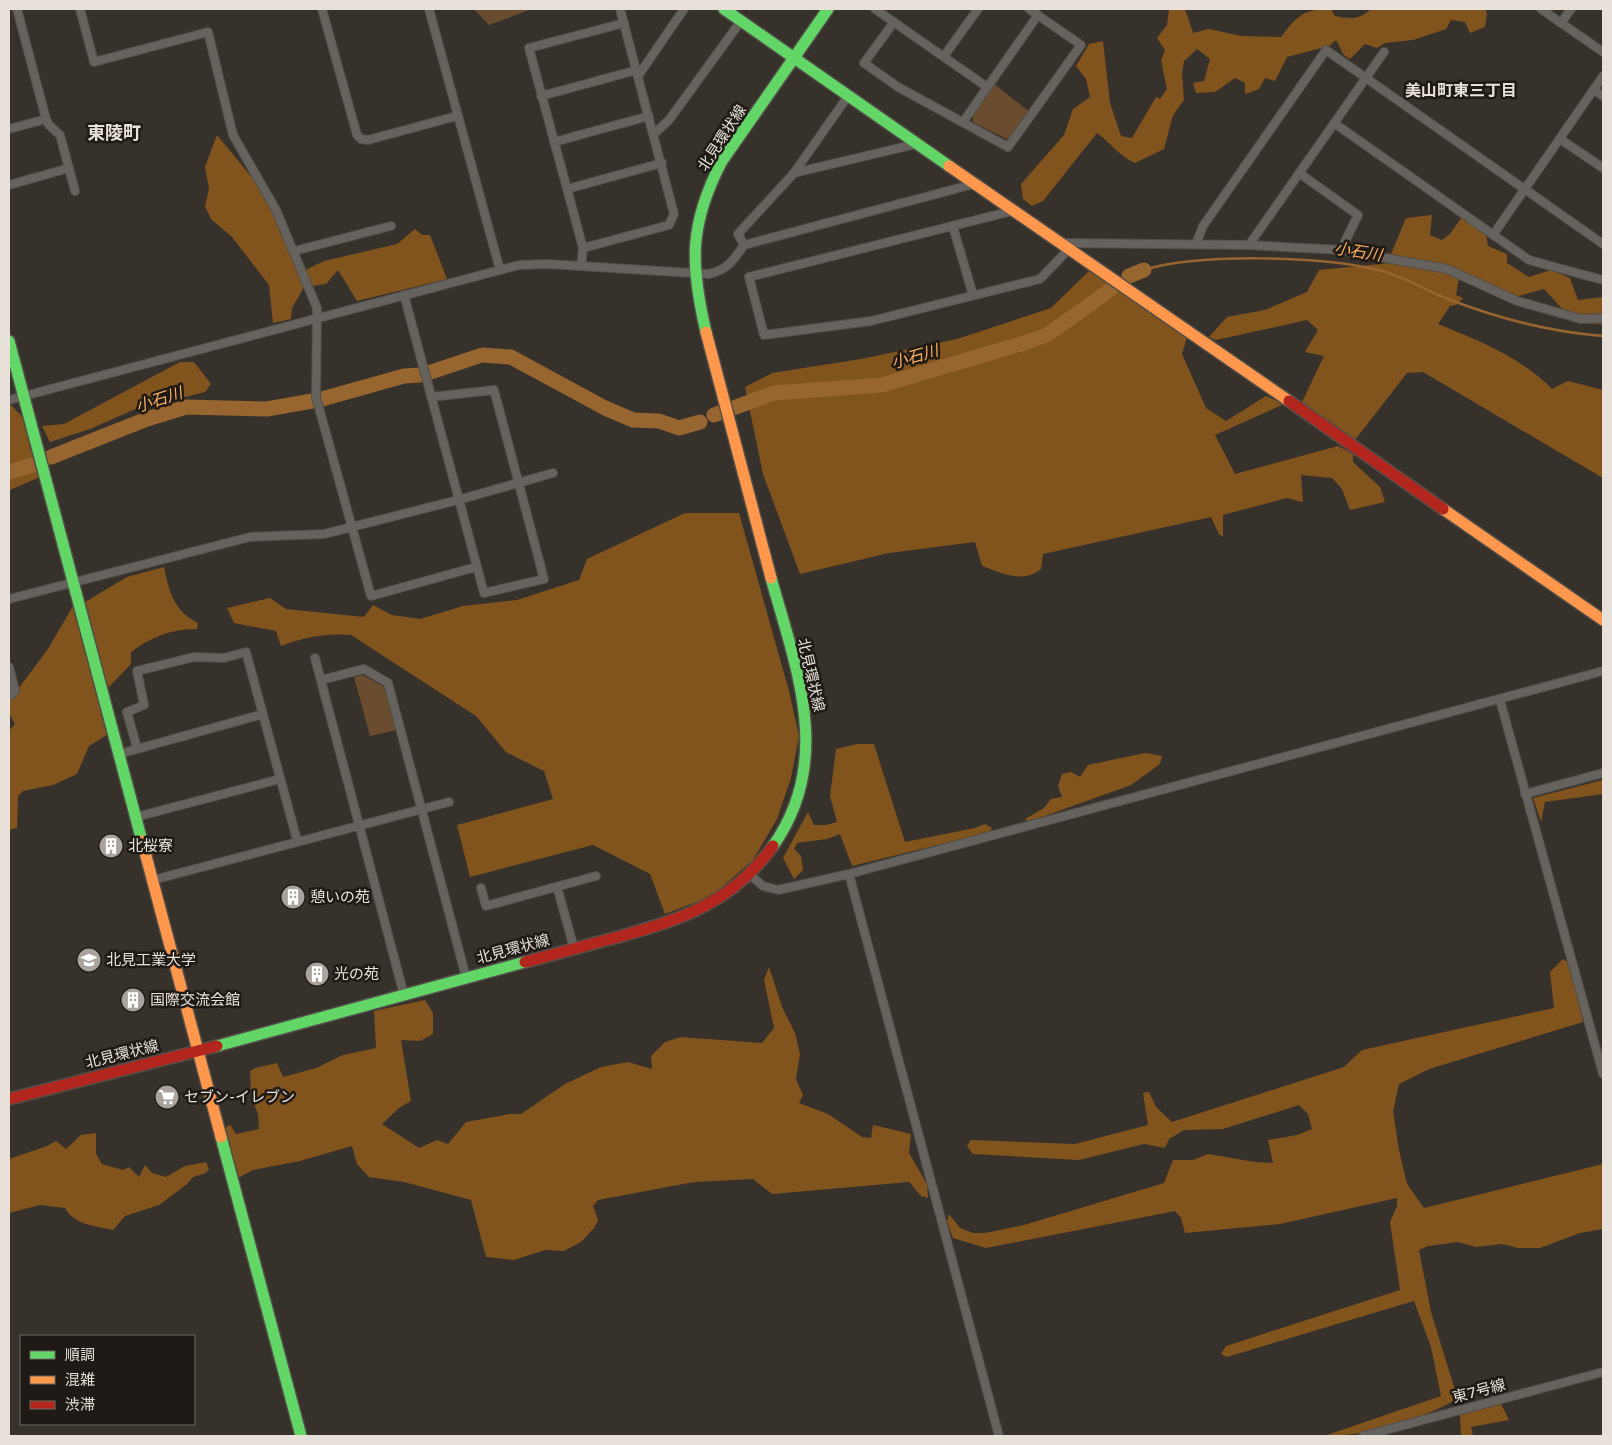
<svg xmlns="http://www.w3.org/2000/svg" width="1612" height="1445" font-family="'Varela Round','Noto Sans JP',sans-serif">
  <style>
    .green { fill: #694d2e }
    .forest { fill: #82541d }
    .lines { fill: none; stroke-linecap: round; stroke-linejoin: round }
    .stream { stroke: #97652f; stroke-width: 2.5 }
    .river { stroke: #97652f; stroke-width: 15 }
    .street-casing { stroke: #524e48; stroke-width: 10 }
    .fast-casing { stroke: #524e48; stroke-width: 14 }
    .slow-casing { stroke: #524e48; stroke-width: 14 }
    .jam-casing { stroke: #524e48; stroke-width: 14 }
    .street { stroke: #66625d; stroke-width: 8 }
    .fast { stroke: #63d668; stroke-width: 11 }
    .slow { stroke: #ff974d; stroke-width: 11 }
    .jam { stroke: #b3261e; stroke-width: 11 }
    .labels { text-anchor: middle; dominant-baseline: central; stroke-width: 5; stroke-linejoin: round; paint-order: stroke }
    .street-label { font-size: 15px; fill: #e8e1da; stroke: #1f1a15 }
    .poi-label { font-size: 15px; fill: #e8e1da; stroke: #1f1a15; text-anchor: start }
    .neighbourhood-label { font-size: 16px; font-weight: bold; fill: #e8e1da; stroke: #1f1a15 }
    .water-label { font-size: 16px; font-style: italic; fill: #fdb05f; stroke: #1f1a15 }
    .quarter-label { font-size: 18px; font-weight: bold; fill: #e8e1da; stroke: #1f1a15 }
  </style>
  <rect width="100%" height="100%" fill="#37312b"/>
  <!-- green -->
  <g class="green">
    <path d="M 474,9 L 527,9 L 529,10 L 489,25 Z"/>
    <path d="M 994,84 L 1030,112 L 1012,138 L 1007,139 L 973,122 L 973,115 Z"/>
    <path d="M 363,675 L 384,687 L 396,730 L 370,736 L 354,677 Z"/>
  </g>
  <!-- forest -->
  <g class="forest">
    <path d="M 1169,9 L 1185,9 L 1193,33 L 1209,29 L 1241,36 L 1281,37 C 1297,16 1303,9 1331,9 L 1335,16 C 1348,19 1360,20 1371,9 L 1485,9 L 1487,13 L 1485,27 L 1470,33 L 1465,22 L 1451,20 L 1446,29 L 1413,40 L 1385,43 L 1377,48 L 1365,44 L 1350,59 L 1344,55 L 1336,40 L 1329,46 L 1287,57 L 1275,81 L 1265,78 L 1259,89 L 1245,94 L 1245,83 L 1235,78 L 1215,92 L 1196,93 L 1193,83 L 1204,81 L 1210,59 L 1197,49 L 1184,61 L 1182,73 L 1184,100 L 1173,115 L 1164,149 L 1135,163 C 1119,156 1111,143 1097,133 L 1043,201 L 1032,206 L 1023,199 L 1021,184 L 1064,135 L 1073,109 L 1090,97 L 1086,79 L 1076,66 L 1089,44 L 1103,41 L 1110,103 L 1121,136 L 1132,138 L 1156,97 L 1160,99 L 1167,89 L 1161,61 L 1165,50 L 1157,38 L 1167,25 Z"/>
    <path d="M 217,135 L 258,185 L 274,210 L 301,272 L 324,261 L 397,244 L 415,229 L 422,235 L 430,235 L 447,279 L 357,301 L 338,270 L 326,284 L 304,287 L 292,308 L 291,319 L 273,323 L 269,285 L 232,237 L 211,219 L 205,206 L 209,189 L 205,167 Z"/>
    <path d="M 1432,215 L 1430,235 L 1442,240 L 1450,234 L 1462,217 L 1486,233 L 1488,246 L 1507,254 L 1507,263 L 1529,277 L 1551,270 L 1570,278 L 1578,300 L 1603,297 L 1603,324 L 1575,323 L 1544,289 L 1518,296 L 1460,272 L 1456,295 L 1463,298 L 1456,305 L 1450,306 L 1438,324 C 1478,340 1522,358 1552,389 L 1568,381 L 1603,390 L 1603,478 L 1423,372 L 1407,373 L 1355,440 L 1302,402 L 1324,356 L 1305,352 L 1318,330 L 1307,320 L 1216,340 L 1209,337 L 1227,317 L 1265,310 L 1307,292 L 1319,270 L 1390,263 L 1391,254 L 1406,218 Z"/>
    <path d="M 1089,271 L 1187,337 L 1182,354 L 1206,408 L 1226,421 L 1266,396 L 1284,404 L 1215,435 L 1235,474 L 1338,446 L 1353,454 L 1353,462 L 1380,487 L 1385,502 L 1350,510 L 1342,489 L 1332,478 L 1301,475 L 1303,502 L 1287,498 L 1223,515 L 1223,537 L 1219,534 L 1211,517 L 1043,554 L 1041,569 C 1023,584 1002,573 982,566 L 975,542 L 889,553 L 800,574 L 763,474 L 745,387 L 772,373 L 861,359 L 957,339 L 1051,308 Z"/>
    <path d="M 180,362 L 194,362 L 211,384 L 205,392 L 133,410 L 90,429 L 50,442 L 42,426 L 64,424 Z"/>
    <path d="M 9,405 L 11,405 L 26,421 L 40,477 L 10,490 L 9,496 Z"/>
    <path d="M 685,513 L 739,513 L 789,691 L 799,736 L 791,778 L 777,819 L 753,860 L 712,896 L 665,914 L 650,874 L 593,845 L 470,877 L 457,825 L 553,799 L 544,771 L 506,752 L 476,716 L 351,635 C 326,633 305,637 281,646 L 276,631 L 234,623 L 227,608 L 270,598 L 286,609 L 364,617 L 373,605 L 392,615 L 420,619 L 463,606 L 517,600 L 579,580 L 587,559 Z"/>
    <path d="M 164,567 C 169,592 174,611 198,623 L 197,629 C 171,629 151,637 131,652 L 131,664 L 107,689 L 85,602 L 127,577 Z"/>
    <path d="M 73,606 L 110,733 L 89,746 L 77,774 L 53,785 L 23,791 L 18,796 L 17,828 L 9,830 L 9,731 L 15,724 L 9,713 L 9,701 L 48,649 Z"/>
    <path d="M 857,744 L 874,744 L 905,842 L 975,828 L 985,824 L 992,828 L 990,832 L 852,866 L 840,834 L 827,839 L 797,843 L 794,849 L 801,856 L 803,870 L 794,879 L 783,858 L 808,812 L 814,825 L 826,825 L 837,822 L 830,796 L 836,749 Z"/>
    <path d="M 1145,753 L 1162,756 L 1160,764 L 1131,785 L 1028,822 L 1025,819 L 1044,808 L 1051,799 L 1062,797 L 1058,786 L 1062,774 L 1071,772 L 1080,777 L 1088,765 Z"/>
    <path d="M 1603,780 L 1603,794 L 1545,802 L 1541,822 L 1533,798 Z"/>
    <path d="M 1563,959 L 1570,964 L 1583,1022 L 1429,1069 L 1399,1084 L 1393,1111 L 1399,1150 L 1407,1184 L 1424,1208 L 1603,1164 L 1603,1229 L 1580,1233 L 1540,1248 L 1518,1248 L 1502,1244 L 1476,1247 L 1458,1242 L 1428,1246 L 1419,1250 L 1431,1312 L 1455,1390 L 1454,1401 C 1414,1422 1368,1436 1324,1436 L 1441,1396 L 1431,1347 L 1414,1301 L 1227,1357 L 1221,1354 L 1226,1346 L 1400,1290 L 1390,1222 L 1397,1206 L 1397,1198 L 1280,1224 L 1185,1233 L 1181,1218 L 1175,1211 L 986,1248 L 953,1238 L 947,1222 L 949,1214 L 960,1228 L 973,1233 L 985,1233 L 1024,1225 L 1164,1183 L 1173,1160 L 1193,1160 L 1208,1154 L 1255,1162 L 1273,1163 L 1268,1140 L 1297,1135 L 1312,1129 L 1308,1114 L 1299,1105 L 1223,1129 L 1184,1130 L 1169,1139 L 1165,1148 L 1144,1144 L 1079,1160 L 973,1154 L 967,1146 L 971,1140 L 1075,1144 L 1148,1125 L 1143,1093 L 1149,1092 L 1156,1107 L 1172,1122 L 1344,1067 L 1362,1050 L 1554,1008 L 1550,972 Z"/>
    <path d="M 769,967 L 782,1007 L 795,1033 L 800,1054 L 796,1079 L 803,1095 L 799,1103 L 828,1114 L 862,1137 L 871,1138 L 873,1125 L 911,1134 L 909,1153 L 927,1184 L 928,1198 L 921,1196 L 909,1182 L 772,1194 L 753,1179 L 694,1182 L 598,1200 L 593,1206 L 598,1220 L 594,1228 L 581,1242 L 564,1251 L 545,1250 L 514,1260 L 486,1257 L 471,1200 L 404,1182 L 369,1177 L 357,1164 L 352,1146 L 300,1161 L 253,1170 L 238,1178 L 225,1128 L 230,1125 L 236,1134 L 259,1129 L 258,1114 L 251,1097 L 250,1071 L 255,1068 L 277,1063 L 283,1077 L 316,1068 L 343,1055 L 376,1048 L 374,1011 L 425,1000 L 433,1013 L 433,1034 L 420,1041 L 401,1040 L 411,1101 L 399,1108 L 382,1124 L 419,1148 L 437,1140 L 448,1144 L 466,1122 L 510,1114 L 521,1114 L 565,1084 L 601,1067 L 628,1062 L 652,1069 L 651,1056 L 665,1042 L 681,1037 L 762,1043 L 774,1028 L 764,980 Z"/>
    <path d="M 96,1133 L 96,1154 L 102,1164 L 123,1170 L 129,1167 L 139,1177 L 145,1165 L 152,1173 L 166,1177 L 185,1166 L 206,1162 L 209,1169 L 206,1173 L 193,1177 L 186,1185 L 159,1205 L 125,1216 L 113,1230 C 96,1226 74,1225 65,1208 L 40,1205 L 9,1213 L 9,1159 L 47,1146 L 56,1141 L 66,1149 L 81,1135 Z"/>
    <path d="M 1501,1404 L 1509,1420 L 1471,1427 L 1473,1436 L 1461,1436 L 1460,1415 Z"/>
  </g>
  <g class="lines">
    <!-- stream -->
    <path class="stream" d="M 1144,270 C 1199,253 1321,256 1378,270 C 1402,275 1425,290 1448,299 C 1497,318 1551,332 1603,336"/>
    <!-- river -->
    <g class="river">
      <path d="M 1129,276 L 1144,270"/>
      <path d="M 431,372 L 482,355 L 511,357 L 605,408 L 633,420 L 659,421 L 679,428 L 700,422"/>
      <path d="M 322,399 L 404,376 L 420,375"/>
      <path d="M 714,415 L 774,393 L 882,385 L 1024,343 L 1047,335 L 1110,290"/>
      <path d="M 51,457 L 147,419 L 186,407 L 267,409 L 312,401"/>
      <path d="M 9,472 L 33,465"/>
    </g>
    <defs>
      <g id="street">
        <path d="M 17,9 L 46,119 L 49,125 L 60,135 L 75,191"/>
        <path d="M 80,9 L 94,62 L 208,32 L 233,135 L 276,210 L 317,308 L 316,397 L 371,596 L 476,567"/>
        <path d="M 322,9 L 357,135 L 361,139 L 368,140 L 457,116"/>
        <path d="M 429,9 L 500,270"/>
        <path d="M 875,9 L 987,87"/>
        <path d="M 1541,9 L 1603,52"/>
        <path d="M 894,22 L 864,63 L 898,87 L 1008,147 L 1081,45 L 1029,9"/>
        <path d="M 1561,23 L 1571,9"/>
        <path d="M 944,56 L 978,9"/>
        <path d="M 638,76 L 684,9"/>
        <path d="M 1594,90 L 1603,96"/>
        <path d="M 541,96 L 637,70"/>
        <path d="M 963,122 L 1038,15"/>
        <path d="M 1334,123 L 1529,260 L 1603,280"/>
        <path d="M 9,129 L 46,119"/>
        <path d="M 654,134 L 669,120 L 741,21"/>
        <path d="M 1560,139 L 1603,168"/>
        <path d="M 554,142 L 649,116"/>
        <path d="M 794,173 L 916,144"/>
        <path d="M 1299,173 L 1358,215 L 1341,250"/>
        <path d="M 9,185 L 69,168"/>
        <path d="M 567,189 L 662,163"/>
        <path d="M 1012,211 L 749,277 L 764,335 L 871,321 L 1040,279 L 1069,249"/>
        <path d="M 953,227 L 973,295"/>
        <path d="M 1493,235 L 1603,76"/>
        <path d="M 1061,243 L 1249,245 L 1341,250 L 1447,269 L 1517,301 L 1581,319 L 1603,318"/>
        <path d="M 1196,244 L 1203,226 L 1326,50 L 1603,244"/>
        <path d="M 744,245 L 738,234 L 794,173 L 848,96"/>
        <path d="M 1249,245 L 1384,52"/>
        <path d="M 583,248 L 529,48 L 624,23"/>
        <path d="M 294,251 L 391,226"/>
        <path d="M 581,266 L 583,248 L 669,225 L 674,214 L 620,9"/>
        <path d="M 404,295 L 484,593 L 544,579 L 494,390 L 431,397"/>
        <path d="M 9,400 L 519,265 L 548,264 L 708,274 C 726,271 734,260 744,245 L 974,184"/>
        <path d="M 9,599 L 250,537 L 324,534 L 458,500 L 553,473"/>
        <path d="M 315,658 L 404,995"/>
        <path d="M 9,667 L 15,691 L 9,696"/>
        <path d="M 321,680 L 364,669 L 388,683 L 466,977"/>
        <path d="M 1500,700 L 1603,1074"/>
        <path d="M 137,748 L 127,712 L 144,705 L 137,671 L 194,657 L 224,658 L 246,652 L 297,840"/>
        <path d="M 119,754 L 263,714"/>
        <path d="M 1525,794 L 1603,773"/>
        <path d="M 136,817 L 280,779"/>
        <path d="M 849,874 L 999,1436"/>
        <path d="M 750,875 L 763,886 L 778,890 L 849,874 L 1603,671"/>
        <path d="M 153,880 L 449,802"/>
        <path d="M 557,887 L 574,948"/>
        <path d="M 481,888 L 486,906 L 596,876"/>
        <path d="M 1363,1436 L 1603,1372"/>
      </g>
      <g id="fast">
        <path d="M 724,9 L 949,166"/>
        <path d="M 706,332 C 690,264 689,224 722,161 L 828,9"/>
        <path d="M 9,341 L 142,841"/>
        <path d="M 771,578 C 796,668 834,760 773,846"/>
        <path d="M 217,1046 L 525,962"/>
        <path d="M 221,1137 L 301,1436"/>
      </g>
      <g id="slow">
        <path d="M 949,166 L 1289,401"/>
        <path d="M 706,332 L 771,578"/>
        <path d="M 1443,509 L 1603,620"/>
        <path d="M 142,841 L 221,1137"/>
      </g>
      <g id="jam">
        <path d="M 1289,401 L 1443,509"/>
        <path d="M 525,962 C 556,954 587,945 618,937 C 682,919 732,903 773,846"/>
        <path d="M 9,1099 L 217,1046"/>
      </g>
    </defs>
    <!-- street casing -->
    <use href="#street" class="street-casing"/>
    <!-- fast casing -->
    <use href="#fast" class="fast-casing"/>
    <!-- slow casing -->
    <use href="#slow" class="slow-casing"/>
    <!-- jam casing -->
    <use href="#jam" class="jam-casing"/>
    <!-- street -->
    <use href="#street" class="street"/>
    <!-- fast -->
    <use href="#fast" class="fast"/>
    <!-- slow -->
    <use href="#slow" class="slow"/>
    <!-- jam -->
    <use href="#jam" class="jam"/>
  </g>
  <!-- icons -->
  <defs>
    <symbol id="building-disc" viewBox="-11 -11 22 22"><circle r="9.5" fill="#aaa39d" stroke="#1f1a15"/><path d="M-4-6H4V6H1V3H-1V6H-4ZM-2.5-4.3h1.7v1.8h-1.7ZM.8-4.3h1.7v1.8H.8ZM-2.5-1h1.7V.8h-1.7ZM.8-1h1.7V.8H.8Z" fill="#fff"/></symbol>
    <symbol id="university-disc" viewBox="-11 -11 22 22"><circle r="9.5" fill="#aaa39d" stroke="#1f1a15"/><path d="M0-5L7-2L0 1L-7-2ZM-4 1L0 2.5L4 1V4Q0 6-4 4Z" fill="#fff"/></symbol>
    <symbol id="supermarket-disc" viewBox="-11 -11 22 22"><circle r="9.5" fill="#aaa39d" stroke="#1f1a15"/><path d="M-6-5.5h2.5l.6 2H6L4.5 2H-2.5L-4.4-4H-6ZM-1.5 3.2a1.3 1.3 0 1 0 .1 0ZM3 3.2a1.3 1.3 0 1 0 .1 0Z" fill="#fff"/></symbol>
  </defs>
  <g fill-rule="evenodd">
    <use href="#building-disc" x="97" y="832" width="28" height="28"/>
    <use href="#building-disc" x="279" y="883" width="28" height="28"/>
    <use href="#university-disc" x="75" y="946" width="28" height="28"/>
    <use href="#building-disc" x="303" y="960" width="28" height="28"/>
    <use href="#building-disc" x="119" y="986" width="28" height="28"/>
    <use href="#supermarket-disc" x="153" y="1083" width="28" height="28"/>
  </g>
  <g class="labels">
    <!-- street labels -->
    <g class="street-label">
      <text transform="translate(722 138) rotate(-57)">北見環状線</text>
      <text transform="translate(811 675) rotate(77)">北見環状線</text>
      <text transform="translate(513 949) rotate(-15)">北見環状線</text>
      <text transform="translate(122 1054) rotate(-14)">北見環状線</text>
      <text transform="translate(1479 1391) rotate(-15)">東7号線</text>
    </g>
    <!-- poi labels -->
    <g class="poi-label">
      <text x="128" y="846">北桜寮</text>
      <text x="310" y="897">憩いの苑</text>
      <text x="106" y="960">北見工業大学</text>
      <text x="334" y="974">光の苑</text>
      <text x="150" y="1000">国際交流会館</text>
      <text x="184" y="1097">セブン-イレブン</text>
    </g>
    <!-- neighbourhood labels -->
    <g class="neighbourhood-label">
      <text x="1461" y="91">美山町東三丁目</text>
    </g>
    <!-- water labels -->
    <g class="water-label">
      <text transform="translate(1358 252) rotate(9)">小石川</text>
      <text transform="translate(915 357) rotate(-16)">小石川</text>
      <text transform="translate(159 400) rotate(-18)">小石川</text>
    </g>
    <!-- quarter labels -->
    <g class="quarter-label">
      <text x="114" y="133">東陵町</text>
    </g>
  </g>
  <!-- border -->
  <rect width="1612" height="1445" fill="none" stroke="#e8e1da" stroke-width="20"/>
  <!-- legend -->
  <rect x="20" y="1335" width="175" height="90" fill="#1f1a15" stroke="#6f6a64"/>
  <rect x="30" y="1351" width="25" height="8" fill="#63d668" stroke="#6f6a64"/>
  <text x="65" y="1360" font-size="15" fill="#e8e1da">順調</text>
  <rect x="30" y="1376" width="25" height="8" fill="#ff974d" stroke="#6f6a64"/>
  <text x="65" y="1385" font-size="15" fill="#e8e1da">混雑</text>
  <rect x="30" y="1401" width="25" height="8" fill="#b3261e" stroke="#6f6a64"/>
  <text x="65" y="1410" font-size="15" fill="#e8e1da">渋滞</text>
</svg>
